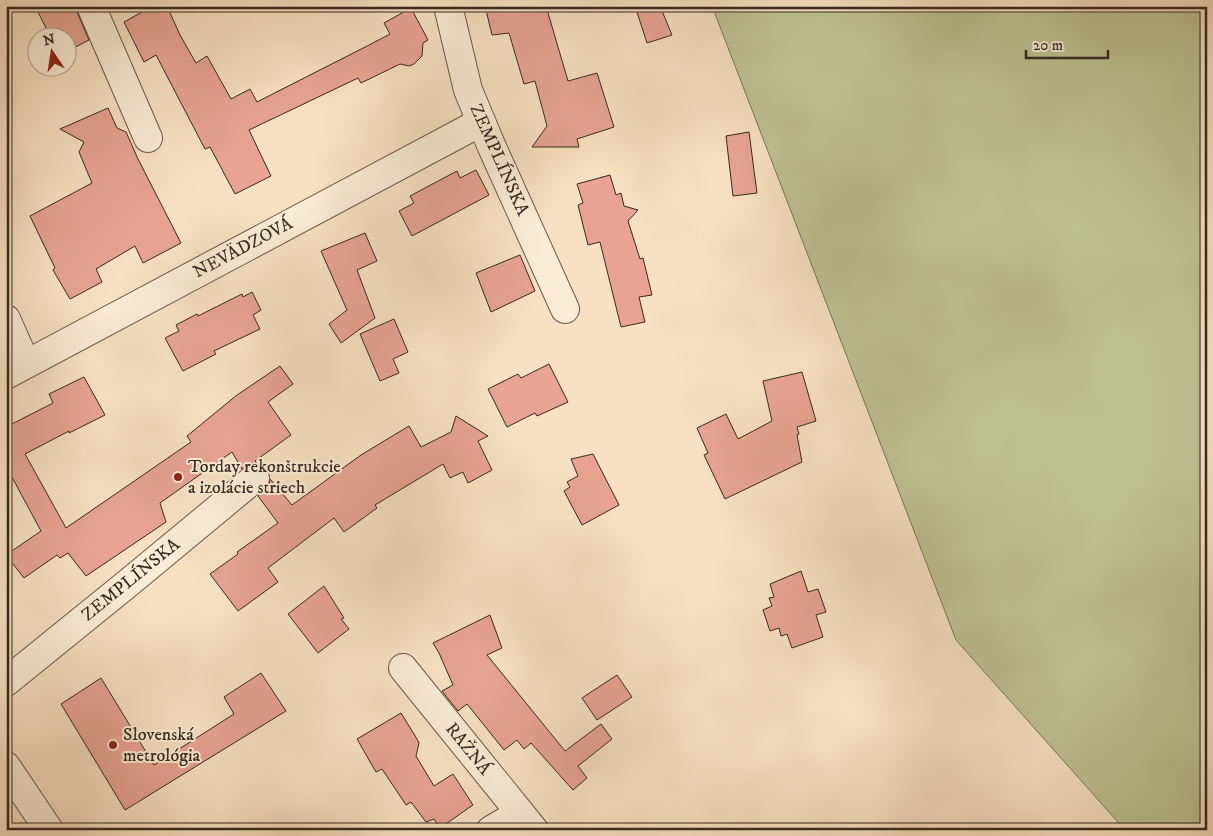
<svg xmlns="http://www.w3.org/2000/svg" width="1213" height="836" font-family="'IM FELL DW Pica',serif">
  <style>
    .green { fill: #bec293; stroke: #7a765a }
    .building { fill: #e8a393; stroke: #372920 }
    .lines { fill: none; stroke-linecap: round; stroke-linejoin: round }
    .minor-casing { stroke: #675748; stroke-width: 30 }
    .minor { stroke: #faecd7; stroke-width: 28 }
    .poi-dot { fill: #8f2418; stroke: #faecd7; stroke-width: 2 }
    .labels { text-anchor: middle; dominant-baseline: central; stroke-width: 4; stroke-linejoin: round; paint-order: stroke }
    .street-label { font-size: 18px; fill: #372920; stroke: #faecd7 }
    .poi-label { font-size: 18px; fill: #372920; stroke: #faecd7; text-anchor: start }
  </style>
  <rect width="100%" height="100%" fill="#f7e1c2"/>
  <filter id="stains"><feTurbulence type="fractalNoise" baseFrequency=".004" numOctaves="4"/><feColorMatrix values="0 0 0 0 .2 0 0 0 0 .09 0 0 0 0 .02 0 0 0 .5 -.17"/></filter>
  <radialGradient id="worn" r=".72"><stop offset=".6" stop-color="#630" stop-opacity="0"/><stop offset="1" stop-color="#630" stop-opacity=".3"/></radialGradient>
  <!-- green -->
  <path class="green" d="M 712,6 L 1207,6 L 1207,830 L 1125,830 L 956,640 Z"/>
  <!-- building -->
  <g class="building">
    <path d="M 35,6 L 76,6 L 77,12 L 89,40 L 68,51 L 68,38 L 51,38 Z"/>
    <path d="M 153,6 L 167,6 L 180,35 L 196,63 L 207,56 L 231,99 L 250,89 L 257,102 L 371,44 L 390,34 L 384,23 L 411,8 L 428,40 L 423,43 L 422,56 L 414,64 L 409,66 L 400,64 L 361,83 L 358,78 L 249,130 L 271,176 L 235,194 L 210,147 L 205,149 L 156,55 L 144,62 L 124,22 Z"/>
    <path d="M 485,6 L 546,6 L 568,81 L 597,73 L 614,127 L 577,139 L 579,147 L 532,147 L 547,126 L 535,81 L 524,84 L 509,33 L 492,35 Z"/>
    <path d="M 635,6 L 660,6 L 672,35 L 647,43 Z"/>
    <path d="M 108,108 L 117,128 L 126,132 L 138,159 L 181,243 L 143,263 L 135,246 L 96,269 L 102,282 L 70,299 L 53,270 L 55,268 L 30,216 L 92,183 L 79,152 L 84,142 L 60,129 Z"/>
    <path d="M 749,132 L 757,193 L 733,196 L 726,136 Z"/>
    <path d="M 476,170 L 489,195 L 412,236 L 399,211 L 414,203 L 410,196 L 457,171 L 460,178 Z"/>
    <path d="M 610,175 L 616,195 L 621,193 L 624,206 L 638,210 L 628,221 L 640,259 L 643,258 L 652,295 L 639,297 L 645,322 L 621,327 L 600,242 L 588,245 L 578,205 L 583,203 L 577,184 Z"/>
    <path d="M 365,233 L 377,261 L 357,270 L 375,318 L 341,343 L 329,324 L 347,310 L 321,251 Z"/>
    <path d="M 520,255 L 535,291 L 491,312 L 476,273 Z"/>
    <path d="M 252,292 L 261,310 L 253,315 L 260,329 L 214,351 L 216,354 L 183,371 L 165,338 L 179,331 L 176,325 L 197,314 L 198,316 L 242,294 L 243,297 Z"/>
    <path d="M 394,319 L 408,352 L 393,359 L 399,373 L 380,381 L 360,334 Z"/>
    <path d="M 549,364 L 568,402 L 537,416 L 535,413 L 507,427 L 488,389 L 518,374 L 521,378 Z"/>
    <path d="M 280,366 L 293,384 L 268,402 L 291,435 L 255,461 L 257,463 L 252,463 L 242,469 L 232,452 L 160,503 L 166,522 L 86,576 L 68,553 L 60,558 L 57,555 L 24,578 L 6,555 L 41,531 L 6,466 L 6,419 L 10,425 L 53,403 L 49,394 L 84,377 L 105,415 L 69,433 L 69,431 L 25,454 L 66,528 L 191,442 L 187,436 L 237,395 Z"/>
    <path d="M 802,372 L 816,421 L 797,427 L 799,434 L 797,435 L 802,462 L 725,499 L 704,455 L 708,453 L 697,428 L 726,414 L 738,439 L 772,421 L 763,381 Z"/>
    <path d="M 456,416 L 488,436 L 478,441 L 492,470 L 468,483 L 463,472 L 450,478 L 443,464 L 375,505 L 377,508 L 344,532 L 334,518 L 268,568 L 278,582 L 238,611 L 210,574 L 238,554 L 237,552 L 278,523 L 258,496 L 265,490 L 269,484 L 270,479 L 292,505 L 361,455 L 409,426 L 421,447 L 451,432 Z"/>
    <path d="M 593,454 L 619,505 L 582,525 L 564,491 L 570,487 L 567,482 L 578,476 L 571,459 Z"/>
    <path d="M 801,571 L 808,592 L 818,589 L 826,612 L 816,615 L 823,637 L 792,648 L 787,634 L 781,636 L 779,628 L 770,631 L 763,610 L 772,606 L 769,598 L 774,597 L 770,584 Z"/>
    <path d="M 324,586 L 344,618 L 341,619 L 349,629 L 318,653 L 288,614 Z"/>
    <path d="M 490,615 L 502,648 L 487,655 L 565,751 L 601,724 L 612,739 L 578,766 L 587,778 L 573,790 L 531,743 L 524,749 L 517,740 L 504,750 L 467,704 L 458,711 L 442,691 L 453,685 L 439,653 L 433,643 Z"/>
    <path d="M 261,673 L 286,711 L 125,810 L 61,704 L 101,678 L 154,765 L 234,714 L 224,697 Z"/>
    <path d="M 617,675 L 632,697 L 597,720 L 582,698 Z"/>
    <path d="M 401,713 L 417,739 L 419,743 L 416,756 L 434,786 L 453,774 L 473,805 L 440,828 L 434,819 L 426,822 L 411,802 L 406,805 L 382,769 L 376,772 L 357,739 Z"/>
  </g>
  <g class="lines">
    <defs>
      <g id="minor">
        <path d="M 91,6 L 148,138"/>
        <path d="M 448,6 L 468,90 L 491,145 L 565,309"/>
        <path d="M 6,319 L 26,364"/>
        <path d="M 6,375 L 481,122"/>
        <path d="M 403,668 L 534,830"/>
        <path d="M 6,682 L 127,584 L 255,478"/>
        <path d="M 6,766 L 49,830"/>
        <path d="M 491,830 L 520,813"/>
      </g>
    </defs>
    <!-- minor casing -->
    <use href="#minor" class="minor-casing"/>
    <!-- minor -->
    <use href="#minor" class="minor"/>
  </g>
  <!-- markers -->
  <g class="poi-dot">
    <circle cx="178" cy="477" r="5"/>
    <circle cx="113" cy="745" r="5"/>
  </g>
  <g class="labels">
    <!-- street labels -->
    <g class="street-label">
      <text transform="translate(499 160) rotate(66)">ZEMPLÍNSKA</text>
      <text transform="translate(243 248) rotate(-28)">NEVÄDZOVÁ</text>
      <text transform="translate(131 580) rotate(-39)">ZEMPLÍNSKA</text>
      <text transform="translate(468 749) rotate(51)">RAŽNÁ</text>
    </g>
    <!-- poi labels -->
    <g class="poi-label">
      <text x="188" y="467">Torday rekonštrukcie<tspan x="188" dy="21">a izolácie striech</tspan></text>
      <text x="123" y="735">Slovenská<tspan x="123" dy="21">metrológia</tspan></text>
    </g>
  </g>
  <!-- margin -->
  <rect width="1213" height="836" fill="none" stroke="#f7e1c2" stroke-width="25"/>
  <rect x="8" y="8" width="1198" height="821" fill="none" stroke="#372920" stroke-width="2.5"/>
  <rect x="12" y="12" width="1188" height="811" fill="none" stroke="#372920"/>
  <!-- north arrow -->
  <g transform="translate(52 52) rotate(347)"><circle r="24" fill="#faecd7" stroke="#ac9e8e"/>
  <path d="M0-4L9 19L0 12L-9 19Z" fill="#8f2418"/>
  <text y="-8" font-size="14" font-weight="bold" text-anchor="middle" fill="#372920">N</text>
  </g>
  <!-- scale -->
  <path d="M1026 50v8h82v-8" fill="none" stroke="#372920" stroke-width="2.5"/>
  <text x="1033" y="50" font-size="15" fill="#372920" stroke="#faecd7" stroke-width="4" paint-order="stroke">20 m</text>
  <rect width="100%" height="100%" filter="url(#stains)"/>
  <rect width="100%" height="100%" fill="url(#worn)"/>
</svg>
